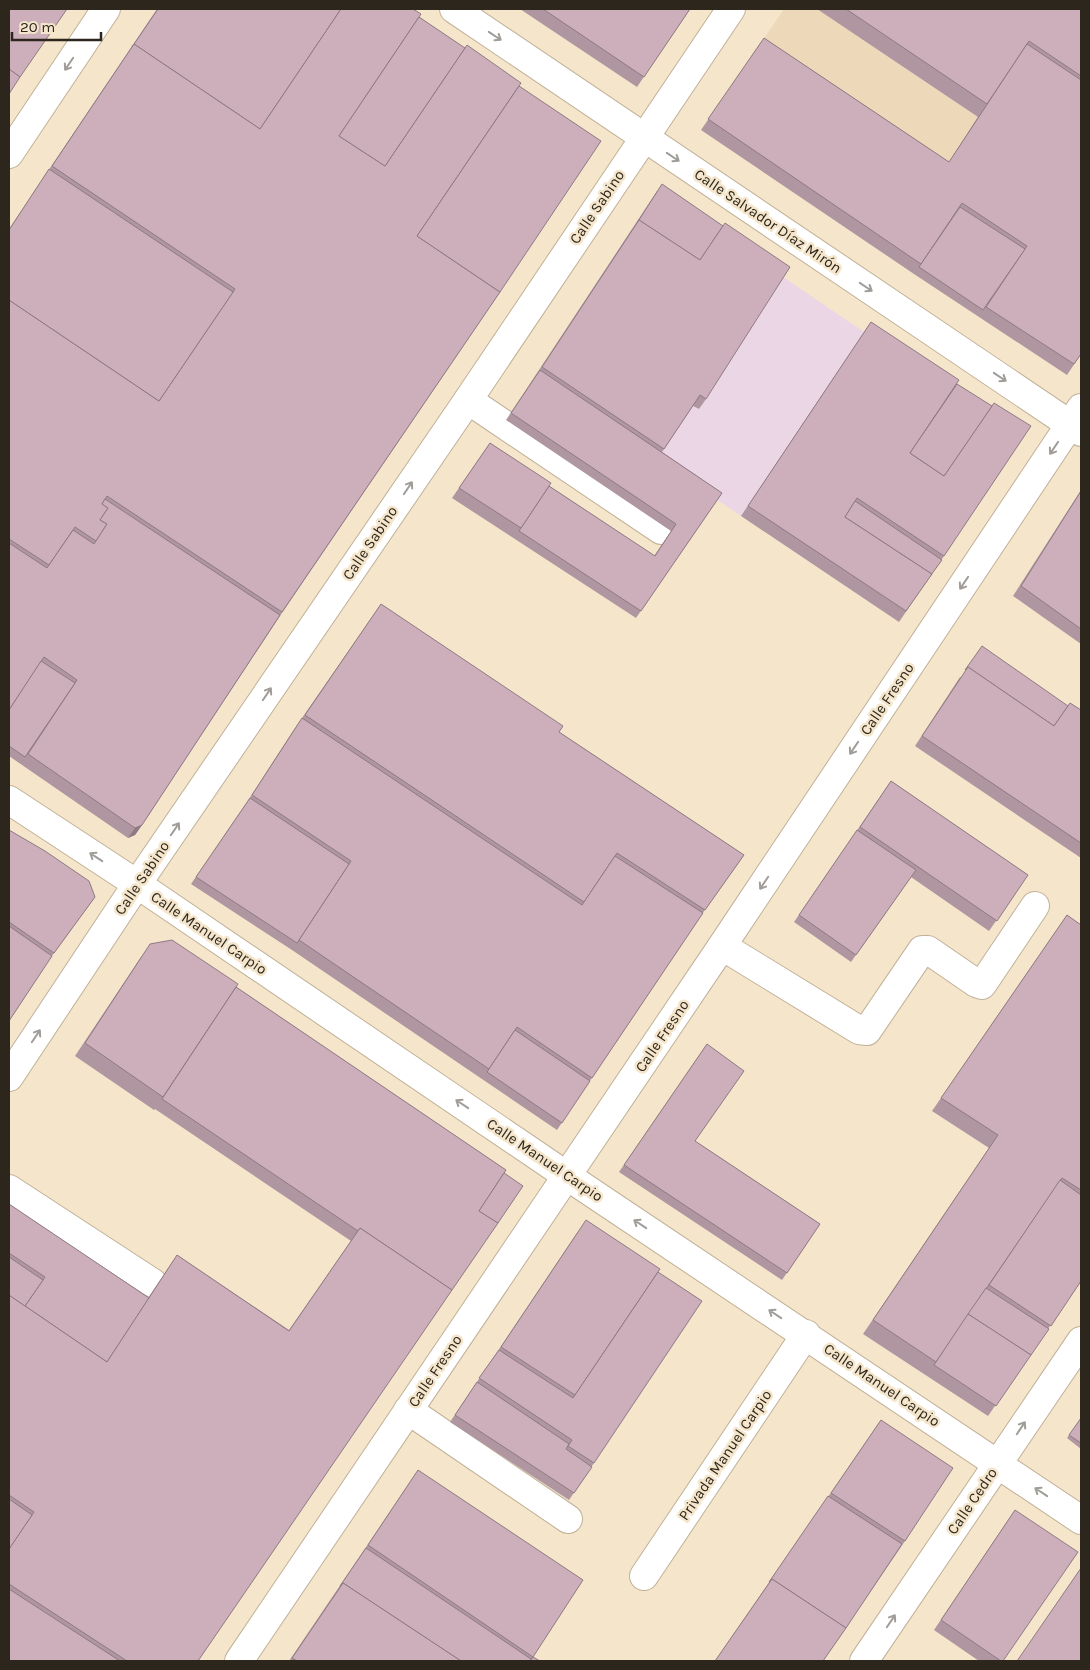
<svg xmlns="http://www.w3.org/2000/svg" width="1090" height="1670" font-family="Karla,sans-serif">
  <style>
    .commercial { fill: #ead6e5 }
    .built { fill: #edd9b9 }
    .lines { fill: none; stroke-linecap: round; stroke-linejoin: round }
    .minor-casing { stroke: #c0b198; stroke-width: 30 }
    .minor { stroke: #fff; stroke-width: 28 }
    .wall { fill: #af96a1 }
    .shaded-wall { fill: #8f7a83 }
    .building { fill: #ccafbb; stroke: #8f7a83 }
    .oneway { stroke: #a09d99 }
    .labels { text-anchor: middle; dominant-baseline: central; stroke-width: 5; stroke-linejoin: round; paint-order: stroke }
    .street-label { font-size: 15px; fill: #2c261c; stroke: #f4e5cb }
  </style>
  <rect width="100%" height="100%" fill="#f4e5cb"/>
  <!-- commercial -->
  <path class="commercial" d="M 783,277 L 864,332 L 741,516 L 657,459 L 693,406 L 699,409 Z"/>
  <!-- built -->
  <path class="built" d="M 784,9 L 817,9 L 978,117 L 942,172 L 757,49 Z"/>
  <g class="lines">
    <defs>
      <g id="minor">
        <path d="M 454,9 L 1081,432"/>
        <path d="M 9,154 L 106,9"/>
        <path d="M 468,400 L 661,530"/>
        <path d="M 9,800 L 137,884 L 567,1176 L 1081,1520"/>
        <path d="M 722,946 L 859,1030 L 867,1031 L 922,950 L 928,950 L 976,983 L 982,985 L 1035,906"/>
        <path d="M 9,1077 L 137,884 L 468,400 L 731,9"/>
        <path d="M 9,1189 L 153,1283"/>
        <path d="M 408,1410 L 568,1519"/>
        <path d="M 644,1576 L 806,1334"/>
        <path d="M 239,1661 L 722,946 L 1081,408"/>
        <path d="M 864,1661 L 1081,1341"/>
      </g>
    </defs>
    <!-- minor casing -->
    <use href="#minor" class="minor-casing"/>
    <!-- minor -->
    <use href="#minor" class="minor"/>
  </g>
  <!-- wall -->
  <g class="wall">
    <path d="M 157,9 L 419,17 L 519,86 L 500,292 L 280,616 L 142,825 L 135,835 L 128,838 L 9,756 L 9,229 Z"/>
    <path d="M 520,9 L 690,9 L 637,87 Z"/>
    <path d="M 817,9 L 1081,9 L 1081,354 L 1067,375 L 914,274 L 915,273 L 914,274 L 701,130 L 764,38 L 949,162 L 981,112 L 978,117 Z"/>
    <path d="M 657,191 L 706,399 L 699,409 L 693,406 L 662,452 L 722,493 L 636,618 L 452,498 L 490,443 L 549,486 L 654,556 L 671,531 L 506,420 Z"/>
    <path d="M 871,322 L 957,384 L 944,556 L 899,622 L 741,516 Z"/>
    <path d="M 1081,490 L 1081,644 L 1013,596 Z"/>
    <path d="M 381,604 L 559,732 L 744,855 L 702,914 L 557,1130 L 292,950 L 191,884 L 245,805 L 295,728 Z"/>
    <path d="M 960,677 L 1081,710 L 1081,858 L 915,746 Z"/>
    <path d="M 891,781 L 1028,875 L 989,931 L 911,877 L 851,962 L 794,922 Z"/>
    <path d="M 9,830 L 95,897 L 49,960 L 9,1021 Z"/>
    <path d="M 1067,915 L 1081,925 L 1081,1281 L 988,1416 L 863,1334 L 989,1148 L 932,1111 Z"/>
    <path d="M 141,957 L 236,987 L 506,1170 L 198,1661 L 9,1661 L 9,1204 L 148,1298 L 177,1255 L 289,1330 L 351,1241 L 155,1109 L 154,1110 L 75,1056 Z"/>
    <path d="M 707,1044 L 695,1141 L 820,1224 L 782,1280 L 619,1172 Z"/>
    <path d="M 577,1233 L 658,1272 L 594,1463 L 569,1500 L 450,1422 Z"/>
    <path d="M 1081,1418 L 1081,1449 L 1067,1438 Z"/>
    <path d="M 881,1420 L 905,1541 L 823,1661 L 715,1661 Z"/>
    <path d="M 418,1470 L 533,1657 L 540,1661 L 289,1661 Z"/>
    <path d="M 1015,1510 L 1003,1661 L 979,1661 L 934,1630 Z"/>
  </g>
  <!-- shaded-wall -->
  <path class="shaded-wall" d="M 142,825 L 135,835 L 128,838 L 135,828 Z"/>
  <!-- building -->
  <g class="building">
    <path d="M 9,9 L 67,9 L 20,77 L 9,69 Z"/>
    <path d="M 158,9 L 341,9 L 260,129 L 134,44 L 132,47 Z"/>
    <path d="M 341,9 L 413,9 L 421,14 L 339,136 L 385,166 L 467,45 L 521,83 L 417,236 L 500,292 L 282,612 L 107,496 L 102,504 L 108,508 L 100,520 L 107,524 L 96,541 L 75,527 L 49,565 L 9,539 L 9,300 L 159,401 L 235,289 L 52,166 L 134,44 L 260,129 Z"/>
    <path d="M 543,9 L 690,9 L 644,77 Z"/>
    <path d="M 846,9 L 1081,9 L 1081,76 L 1029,41 L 987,104 Z"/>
    <path d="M 419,17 L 465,48 L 385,166 L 339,136 Z"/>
    <path d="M 764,38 L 949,162 L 1027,44 L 1081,80 L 1081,354 L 1074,364 L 986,307 L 1027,246 L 962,203 L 921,264 L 708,119 Z"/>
    <path d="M 9,69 L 20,77 L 9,94 Z"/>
    <path d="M 519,86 L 601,141 L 500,292 L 417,236 Z"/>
    <path d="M 49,169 L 233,292 L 159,401 L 9,300 L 9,230 Z"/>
    <path d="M 662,184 L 723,226 L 700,260 L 639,220 L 637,223 Z"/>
    <path d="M 960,207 L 1025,249 L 983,310 L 919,267 Z"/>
    <path d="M 639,220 L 700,260 L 725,223 L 790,267 L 706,399 L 700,395 L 664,449 L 542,367 Z"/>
    <path d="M 871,322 L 959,380 L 910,453 L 944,476 L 994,403 L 1031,426 L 944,556 L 857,498 L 845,517 L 932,574 L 906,611 L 748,506 Z"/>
    <path d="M 540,370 L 722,493 L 641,611 L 519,531 L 549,486 L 655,556 L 676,524 L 511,413 Z"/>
    <path d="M 957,384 L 992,406 L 944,476 L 910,453 Z"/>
    <path d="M 490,443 L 551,483 L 521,528 L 459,488 Z"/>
    <path d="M 1081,491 L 1081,629 L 1021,586 Z"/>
    <path d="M 105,499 L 280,615 L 142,825 L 135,828 L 28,754 L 77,680 L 44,657 L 9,710 L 9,543 L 47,568 L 73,530 L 94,544 L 107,524 L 100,520 L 108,508 L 102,504 Z"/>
    <path d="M 855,501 L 942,560 L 931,575 L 932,574 L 845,517 Z"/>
    <path d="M 381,604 L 563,726 L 559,732 L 744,855 L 705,910 L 617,853 L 584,902 L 305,715 Z"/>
    <path d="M 982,646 L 1068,706 L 1054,726 L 968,667 L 965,670 Z"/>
    <path d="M 41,661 L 75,683 L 25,757 L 9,746 L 9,710 Z"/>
    <path d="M 968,667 L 1054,726 L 1070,703 L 1081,710 L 1081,843 L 922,736 Z"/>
    <path d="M 302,718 L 582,905 L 615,856 L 703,913 L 592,1078 L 517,1027 L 489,1069 L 299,940 L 351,861 L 252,795 Z"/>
    <path d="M 891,781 L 1028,875 L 997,921 L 860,827 Z"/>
    <path d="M 250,798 L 349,864 L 297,943 L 196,877 Z"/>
    <path d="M 9,830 L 45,851 L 89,881 L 95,897 L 54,953 L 9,922 Z"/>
    <path d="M 857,830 L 916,870 L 856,955 L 799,915 Z"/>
    <path d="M 1067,915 L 1081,925 L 1081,1190 L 1062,1178 L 936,1362 L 873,1320 L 998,1135 L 941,1098 Z"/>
    <path d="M 9,926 L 52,956 L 9,1021 Z"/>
    <path d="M 172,940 L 238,984 L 163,1097 L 85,1043 L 150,944 Z"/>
    <path d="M 236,987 L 506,1170 L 479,1211 L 498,1223 L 452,1290 L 360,1228 L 358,1231 L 162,1099 Z"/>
    <path d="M 515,1030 L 590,1081 L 562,1123 L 487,1072 Z"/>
    <path d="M 707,1044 L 744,1071 L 695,1141 L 820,1224 L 787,1273 L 624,1165 Z"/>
    <path d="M 504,1173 L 523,1186 L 498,1223 L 479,1211 Z"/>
    <path d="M 1060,1180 L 1081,1195 L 1081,1281 L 1051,1326 L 989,1285 Z"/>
    <path d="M 9,1204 L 149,1298 L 107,1362 L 25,1306 L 45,1277 L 9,1253 Z"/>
    <path d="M 586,1220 L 660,1269 L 575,1395 L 501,1347 Z"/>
    <path d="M 360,1228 L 452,1290 L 198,1661 L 127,1661 L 9,1584 L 9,1549 L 34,1512 L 9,1495 L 9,1295 L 107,1362 L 177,1255 L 289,1331 Z"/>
    <path d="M 9,1257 L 43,1280 L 25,1306 L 9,1295 Z"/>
    <path d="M 658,1272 L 702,1301 L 594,1463 L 568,1446 L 572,1440 L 479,1378 L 499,1350 L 573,1398 Z"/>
    <path d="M 986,1288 L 1049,1329 L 1031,1355 L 968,1314 Z"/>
    <path d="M 968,1314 L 1031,1355 L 996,1406 L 934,1365 Z"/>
    <path d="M 477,1382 L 569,1444 L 566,1449 L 592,1467 L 574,1493 L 455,1415 Z"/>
    <path d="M 1081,1418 L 1081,1443 L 1069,1435 Z"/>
    <path d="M 881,1420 L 953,1468 L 905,1541 L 831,1493 Z"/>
    <path d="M 418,1470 L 583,1580 L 533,1657 L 540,1661 L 530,1661 L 533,1657 L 368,1545 Z"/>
    <path d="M 828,1496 L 902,1544 L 846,1628 L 772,1579 L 769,1582 Z"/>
    <path d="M 9,1499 L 32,1515 L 9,1549 Z"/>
    <path d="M 1015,1510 L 1078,1552 L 1003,1661 L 1001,1661 L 941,1620 Z"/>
    <path d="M 366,1548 L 531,1659 L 530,1661 L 461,1661 L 343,1583 L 340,1586 Z"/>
    <path d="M 1081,1568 L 1081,1661 L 1017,1661 Z"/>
    <path d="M 772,1579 L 846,1628 L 823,1661 L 715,1661 Z"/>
    <path d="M 343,1583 L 461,1661 L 297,1661 L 292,1658 Z"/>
    <path d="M 9,1589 L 120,1661 L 9,1661 Z"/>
  </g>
  <!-- one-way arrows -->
  <defs><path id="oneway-shaft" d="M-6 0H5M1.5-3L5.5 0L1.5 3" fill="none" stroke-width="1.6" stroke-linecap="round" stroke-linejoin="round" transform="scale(1.25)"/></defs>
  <g class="oneway">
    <use href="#oneway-shaft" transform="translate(495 36) rotate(34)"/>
    <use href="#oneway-shaft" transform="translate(69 64) rotate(124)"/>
    <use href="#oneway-shaft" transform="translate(673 157) rotate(34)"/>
    <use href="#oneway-shaft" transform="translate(866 287) rotate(34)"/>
    <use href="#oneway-shaft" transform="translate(1000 377) rotate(34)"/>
    <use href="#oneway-shaft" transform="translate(1054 448) rotate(124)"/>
    <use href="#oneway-shaft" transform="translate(408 488) rotate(-56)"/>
    <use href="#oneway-shaft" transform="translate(964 583) rotate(124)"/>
    <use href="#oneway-shaft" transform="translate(267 694) rotate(-56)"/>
    <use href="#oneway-shaft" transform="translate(854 748) rotate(124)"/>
    <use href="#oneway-shaft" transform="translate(175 829) rotate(-56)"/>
    <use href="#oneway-shaft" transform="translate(96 857) rotate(-147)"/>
    <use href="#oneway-shaft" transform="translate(764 883) rotate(124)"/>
    <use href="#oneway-shaft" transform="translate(36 1036) rotate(-56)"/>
    <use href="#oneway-shaft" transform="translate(462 1104) rotate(-146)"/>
    <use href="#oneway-shaft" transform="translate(640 1224) rotate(-146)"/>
    <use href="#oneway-shaft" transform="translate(775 1314) rotate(-146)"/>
    <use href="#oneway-shaft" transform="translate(1021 1428) rotate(-56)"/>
    <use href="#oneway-shaft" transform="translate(1041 1492) rotate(-146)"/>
    <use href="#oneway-shaft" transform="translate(891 1621) rotate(-56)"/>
  </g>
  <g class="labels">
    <!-- street labels -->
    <g class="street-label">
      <text transform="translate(597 207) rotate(-56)">Calle Sabino</text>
      <text transform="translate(768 221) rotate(34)">Calle Salvador Díaz Mirón</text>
      <text transform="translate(370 543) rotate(-56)">Calle Sabino</text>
      <text transform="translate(887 699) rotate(-56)">Calle Fresno</text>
      <text transform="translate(142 878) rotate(-56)">Calle Sabino</text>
      <text transform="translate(209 933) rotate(34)">Calle Manuel Carpio</text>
      <text transform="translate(662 1036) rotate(-56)">Calle Fresno</text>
      <text transform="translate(545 1160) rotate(34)">Calle Manuel Carpio</text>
      <text transform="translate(435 1371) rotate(-56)">Calle Fresno</text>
      <text transform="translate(882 1385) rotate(34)">Calle Manuel Carpio</text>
      <text transform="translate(725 1455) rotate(-56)">Privada Manuel Carpio</text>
      <text transform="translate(972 1501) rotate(-56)">Calle Cedro</text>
    </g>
  </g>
  <!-- border -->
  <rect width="1090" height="1670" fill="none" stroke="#2c261c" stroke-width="20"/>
  <!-- scale -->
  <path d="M12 32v8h89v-8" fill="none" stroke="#2c261c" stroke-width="2.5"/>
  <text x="20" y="32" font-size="15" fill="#2c261c" stroke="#f4e5cb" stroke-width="4" paint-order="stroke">20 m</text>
</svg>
